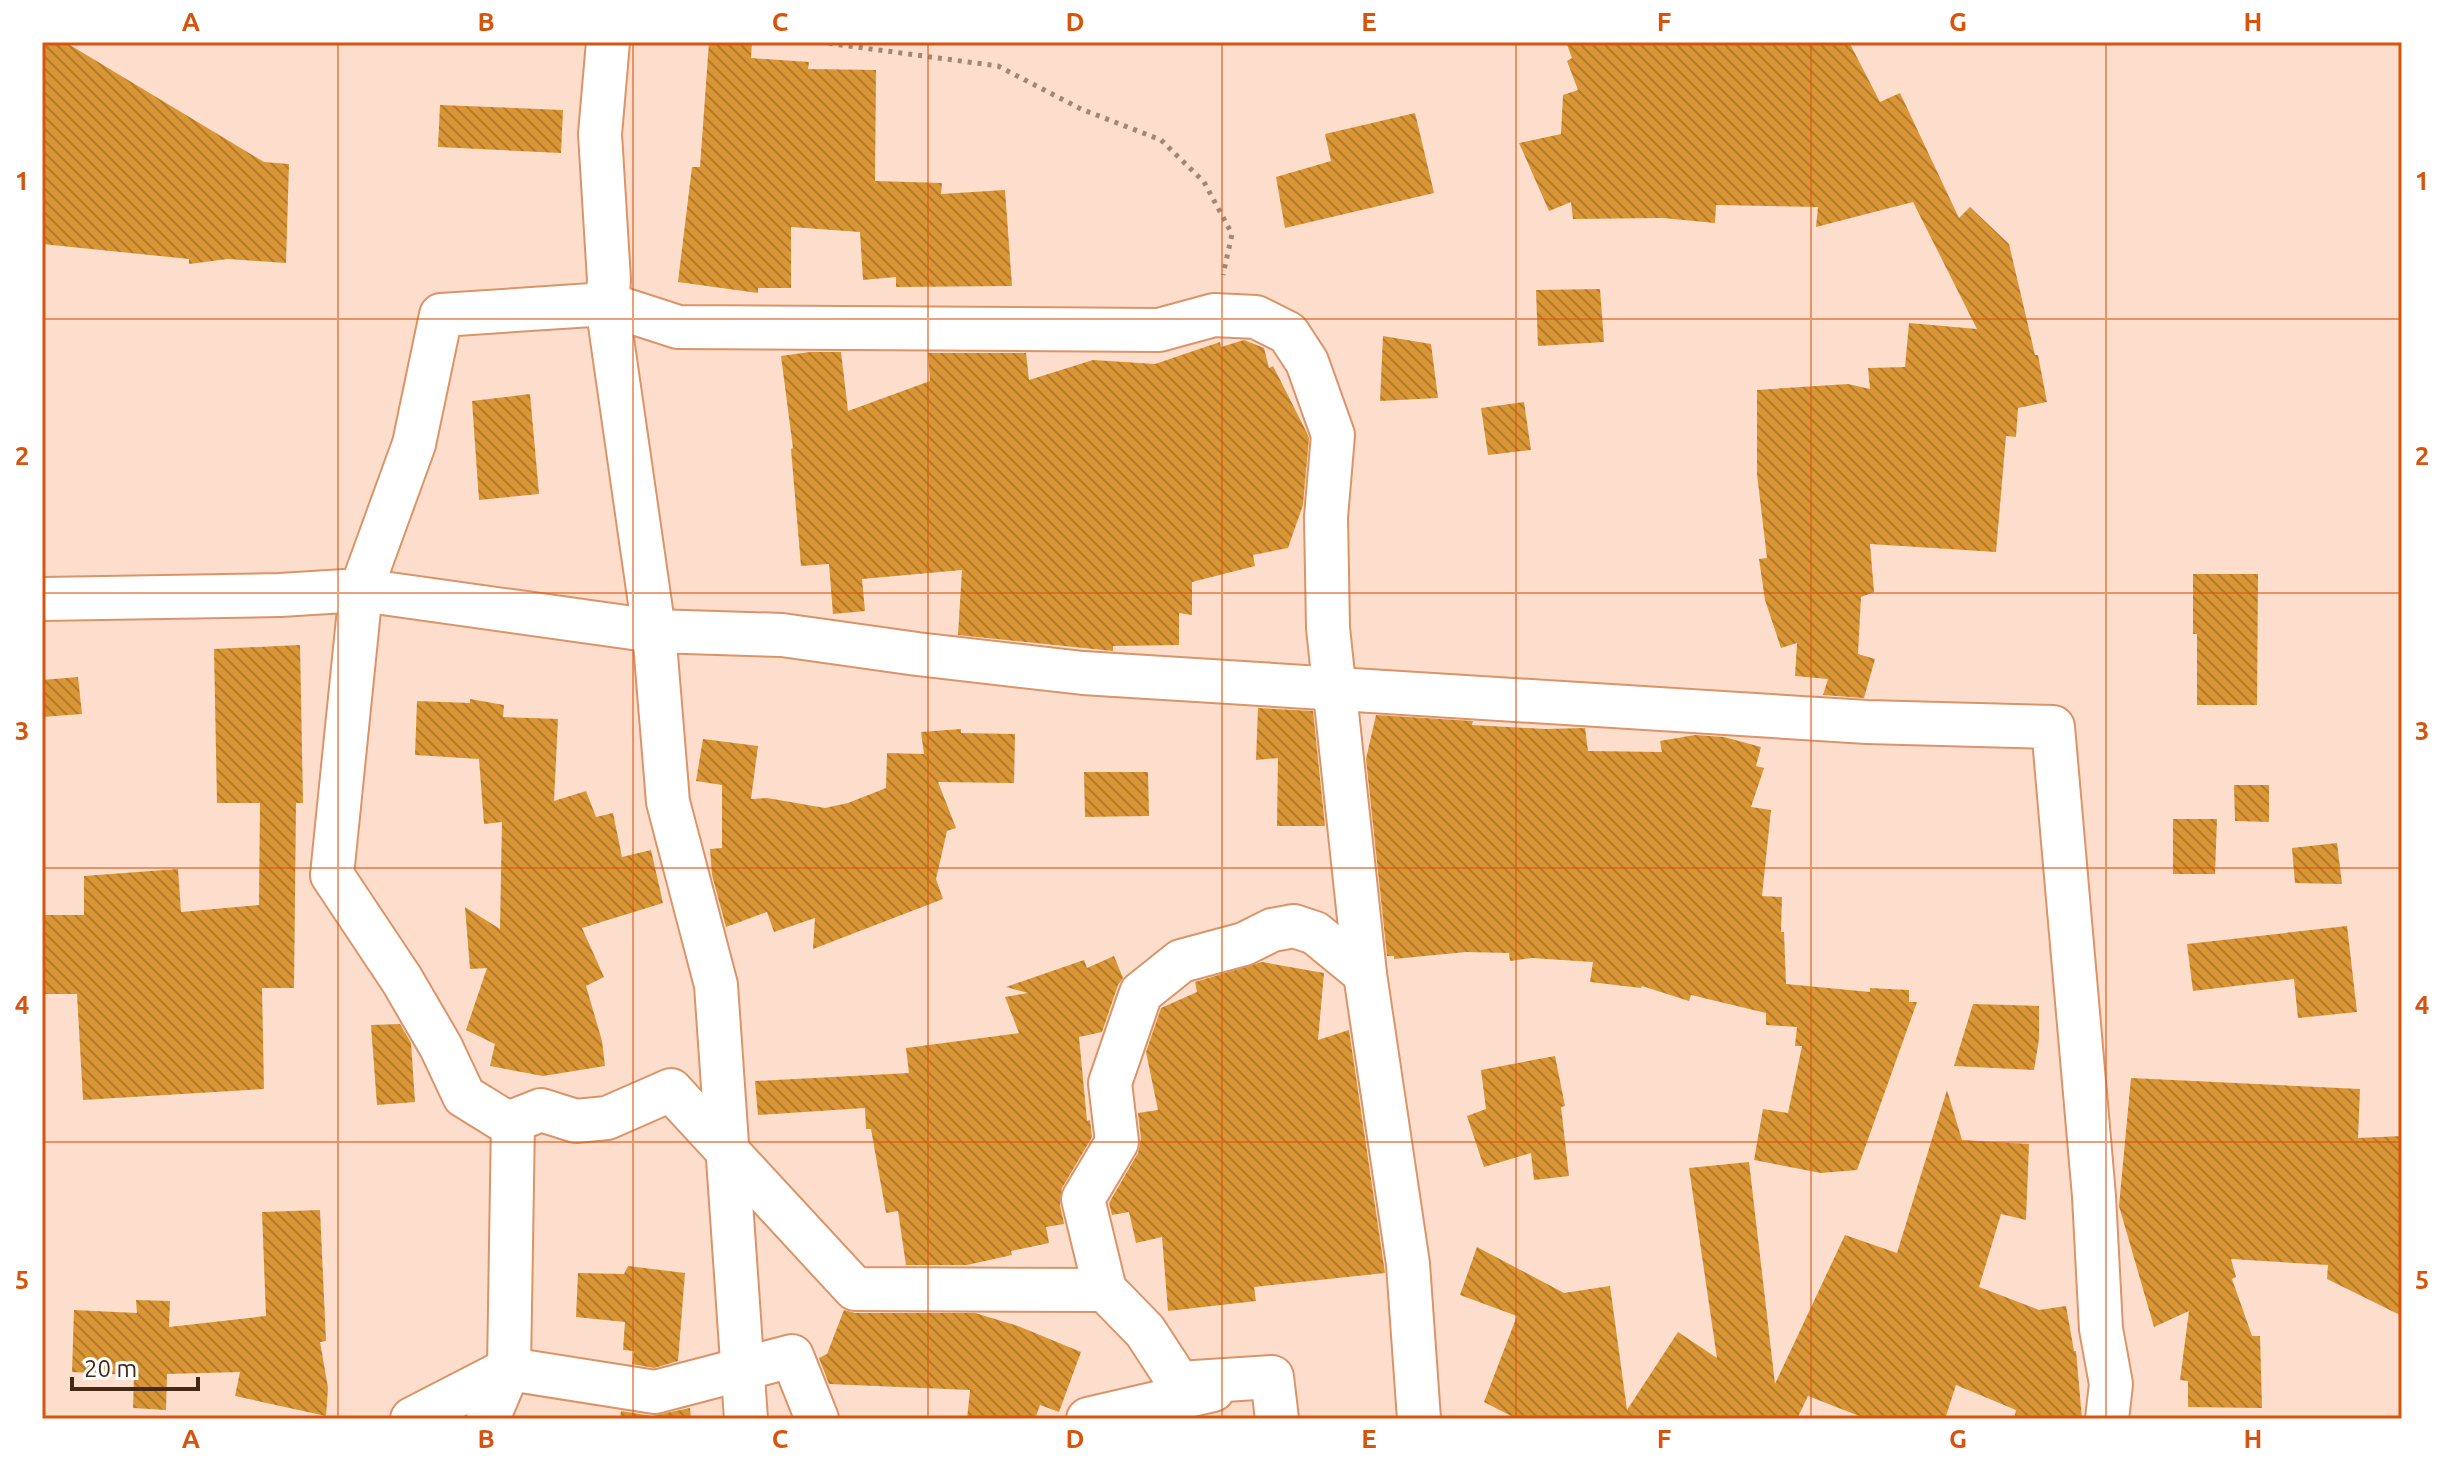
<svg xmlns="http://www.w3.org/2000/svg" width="2444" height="1461" font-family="Ubuntu,sans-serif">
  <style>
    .building { fill: url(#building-back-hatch) }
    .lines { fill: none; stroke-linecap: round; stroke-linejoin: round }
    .minor-casing { stroke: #db9468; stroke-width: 46 }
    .path { stroke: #a48674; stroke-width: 5; stroke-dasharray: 4 6; stroke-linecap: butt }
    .minor { stroke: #fff; stroke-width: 42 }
    .grid { fill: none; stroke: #d8540d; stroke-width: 2; stroke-opacity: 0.55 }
    .neatline { fill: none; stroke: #d8540d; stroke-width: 3 }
    .grid-label { font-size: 26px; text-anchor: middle; font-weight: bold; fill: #d8540d }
  </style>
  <defs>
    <pattern id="building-back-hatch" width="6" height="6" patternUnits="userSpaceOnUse" patternTransform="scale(2)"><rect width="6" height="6" fill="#d99637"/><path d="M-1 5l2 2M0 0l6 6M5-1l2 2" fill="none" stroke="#b27a2d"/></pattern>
  </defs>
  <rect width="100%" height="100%" fill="#fddecc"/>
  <!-- building -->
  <g class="building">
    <path d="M 42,42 L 65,42 L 264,162 L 289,164 L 286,263 L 228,259 L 189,264 L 189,259 L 42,244 Z"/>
    <path d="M 709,42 L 752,42 L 751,58 L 809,62 L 808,69 L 876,70 L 875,181 L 942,183 L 941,194 L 1005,190 L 1012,286 L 896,287 L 896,277 L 863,280 L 860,232 L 791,227 L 791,288 L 758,288 L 758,293 L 678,282 L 692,167 L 700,167 Z"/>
    <path d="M 1566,42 L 1849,42 L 1880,102 L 1900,93 L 1959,218 L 1970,207 L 2009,244 L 2035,355 L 2038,355 L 2047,402 L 2018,408 L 2016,437 L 2006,436 L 1996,552 L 1870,544 L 1874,592 L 1861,597 L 1858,654 L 1875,659 L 1864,698 L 1823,695 L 1828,679 L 1795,676 L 1797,643 L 1781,648 L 1765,600 L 1759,559 L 1767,558 L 1757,474 L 1757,390 L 1848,384 L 1870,389 L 1868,368 L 1905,367 L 1909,323 L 1977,329 L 1913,202 L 1816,227 L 1818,207 L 1716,205 L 1715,223 L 1663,218 L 1573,219 L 1571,202 L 1549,211 L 1519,143 L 1561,134 L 1563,95 L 1578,90 L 1567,61 L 1572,58 Z"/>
    <path d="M 440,105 L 563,110 L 561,153 L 438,147 Z"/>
    <path d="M 1415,113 L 1434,193 L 1285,228 L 1276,177 L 1331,161 L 1325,134 Z"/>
    <path d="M 1600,289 L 1604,342 L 1538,346 L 1536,290 Z"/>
    <path d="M 1383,336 L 1431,344 L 1438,398 L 1380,401 Z"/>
    <path d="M 1244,340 L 1264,348 L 1269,368 L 1273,366 L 1307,433 L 1309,438 L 1303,505 L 1288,548 L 1253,555 L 1255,566 L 1192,582 L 1192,615 L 1179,613 L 1179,645 L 1113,646 L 1113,651 L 958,635 L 962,570 L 862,579 L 865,611 L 833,614 L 829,564 L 801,566 L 791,449 L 793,448 L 781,356 L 810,352 L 841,352 L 848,411 L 930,381 L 928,353 L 1026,353 L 1029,380 L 1093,360 L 1155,364 L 1220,342 L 1221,347 Z"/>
    <path d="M 530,394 L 539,494 L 479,500 L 472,401 Z"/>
    <path d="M 1524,402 L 1531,450 L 1488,455 L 1481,408 Z"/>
    <path d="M 2193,574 L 2258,574 L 2257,705 L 2197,705 L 2197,634 L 2193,634 Z"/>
    <path d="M 300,645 L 303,803 L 296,803 L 294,988 L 262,988 L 264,1089 L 83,1100 L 77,994 L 42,994 L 42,915 L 84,915 L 84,876 L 178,869 L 181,912 L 259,905 L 260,803 L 217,803 L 214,649 Z"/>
    <path d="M 78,677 L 82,714 L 42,717 L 42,680 Z"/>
    <path d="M 470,699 L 504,705 L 503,717 L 558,719 L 554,801 L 586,791 L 596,817 L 613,813 L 622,857 L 651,850 L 663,903 L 582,928 L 604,977 L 586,986 L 602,1041 L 605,1066 L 543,1076 L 490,1066 L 495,1044 L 466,1030 L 487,968 L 470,969 L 465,907 L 500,929 L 502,822 L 484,824 L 479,759 L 415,755 L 417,701 L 470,703 Z"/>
    <path d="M 1258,708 L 1313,711 L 1325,826 L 1277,826 L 1278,758 L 1256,760 Z"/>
    <path d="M 1376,715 L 1473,721 L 1472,725 L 1545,729 L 1585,728 L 1588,751 L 1662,752 L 1660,741 L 1695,735 L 1724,737 L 1761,747 L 1756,766 L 1764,768 L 1751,807 L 1771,810 L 1762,896 L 1782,897 L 1781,932 L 1784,932 L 1786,984 L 1870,992 L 1870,988 L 1909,990 L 1909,1002 L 1917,1002 L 1857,1170 L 1821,1173 L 1754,1160 L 1763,1109 L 1788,1113 L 1802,1046 L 1795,1046 L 1797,1027 L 1766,1025 L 1766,1013 L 1691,995 L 1689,1001 L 1642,986 L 1641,988 L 1590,982 L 1593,962 L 1532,958 L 1510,961 L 1509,953 L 1466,952 L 1394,959 L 1394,956 L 1387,956 L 1366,759 Z"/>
    <path d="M 961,729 L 961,733 L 1015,734 L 1014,783 L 938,782 L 956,828 L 947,831 L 936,879 L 943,899 L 813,949 L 815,918 L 774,932 L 767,912 L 726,927 L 712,875 L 710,849 L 722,848 L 722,785 L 696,781 L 703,739 L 758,746 L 751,799 L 767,798 L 825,808 L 848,803 L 886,788 L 887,753 L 924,754 L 921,732 Z"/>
    <path d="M 1084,772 L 1148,772 L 1149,816 L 1085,817 Z"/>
    <path d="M 2234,785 L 2269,785 L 2269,822 L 2235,821 Z"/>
    <path d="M 2173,819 L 2217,819 L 2215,874 L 2173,874 Z"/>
    <path d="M 2337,843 L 2342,884 L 2295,883 L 2292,848 Z"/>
    <path d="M 2347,926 L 2357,1012 L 2298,1018 L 2294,979 L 2193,991 L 2187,944 Z"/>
    <path d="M 1114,956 L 1123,978 L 1118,985 L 1102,1032 L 1079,1037 L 1087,1121 L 1090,1120 L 1092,1137 L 1062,1188 L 1060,1205 L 1064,1224 L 1046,1227 L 1049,1243 L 1011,1251 L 1012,1255 L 967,1265 L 906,1265 L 898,1211 L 886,1213 L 871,1129 L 866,1129 L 865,1108 L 758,1115 L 755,1081 L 909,1073 L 906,1048 L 1019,1033 L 1005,997 L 1028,993 L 1006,987 L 1084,960 L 1087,968 Z"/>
    <path d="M 1262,962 L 1324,973 L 1318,1040 L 1349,1030 L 1385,1273 L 1254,1287 L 1256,1301 L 1168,1311 L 1162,1237 L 1136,1243 L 1129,1212 L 1112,1215 L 1109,1203 L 1138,1153 L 1141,1139 L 1138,1113 L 1158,1110 L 1146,1052 L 1161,1008 L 1197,992 L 1195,982 Z"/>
    <path d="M 1973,1004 L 2039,1006 L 2039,1039 L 2034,1070 L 1954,1066 Z"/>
    <path d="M 400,1024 L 411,1043 L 415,1102 L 377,1105 L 371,1025 Z"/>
    <path d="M 1555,1056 L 1565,1106 L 1561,1107 L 1569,1176 L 1534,1180 L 1531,1153 L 1484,1167 L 1467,1116 L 1486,1109 L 1481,1070 Z"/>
    <path d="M 2131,1078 L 2360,1089 L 2358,1138 L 2402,1136 L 2402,1316 L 2327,1279 L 2328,1265 L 2231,1259 L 2236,1277 L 2232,1279 L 2252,1336 L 2260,1336 L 2262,1408 L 2188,1407 L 2188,1381 L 2180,1380 L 2189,1311 L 2154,1327 L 2119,1206 Z"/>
    <path d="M 1947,1090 L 1962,1140 L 2029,1144 L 2026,1220 L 2001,1214 L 1979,1287 L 2039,1310 L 2066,1306 L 2074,1351 L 2076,1351 L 2082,1419 L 2014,1419 L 2016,1410 L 1956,1385 L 1945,1419 L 1867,1419 L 1808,1396 L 1797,1419 L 1517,1419 L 1484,1402 L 1517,1316 L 1460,1295 L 1477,1247 L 1564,1293 L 1610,1286 L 1627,1410 L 1678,1332 L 1717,1358 L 1689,1168 L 1749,1162 L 1775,1384 L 1845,1235 L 1897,1253 Z"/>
    <path d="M 320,1210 L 326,1341 L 320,1342 L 328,1388 L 326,1416 L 235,1396 L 240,1372 L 167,1374 L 166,1410 L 133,1408 L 134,1375 L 72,1372 L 74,1310 L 137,1313 L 136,1300 L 170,1301 L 169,1327 L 266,1316 L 262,1212 Z"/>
    <path d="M 628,1266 L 685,1273 L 678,1361 L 654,1368 L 632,1364 L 634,1351 L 623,1350 L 625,1322 L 576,1317 L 578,1273 L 624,1274 Z"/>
    <path d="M 844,1310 L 855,1313 L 975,1313 L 1018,1326 L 1081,1352 L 1059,1412 L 1040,1405 L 1035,1419 L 967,1419 L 970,1390 L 829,1384 L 819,1358 L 827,1354 Z"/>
    <path d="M 690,1408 L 691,1419 L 620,1419 L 621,1411 L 652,1416 Z"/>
  </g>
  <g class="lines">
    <defs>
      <g id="minor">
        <path d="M 608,42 L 600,134 L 609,280 L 607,304 L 654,631 L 668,802 L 716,985 L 746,1419"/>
        <path d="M 42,599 L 280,595 L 361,590 L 654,631 L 782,635 L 917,654 L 1083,673 L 1867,722 L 2053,727 L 2094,1196 L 2101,1329 L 2111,1384 L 2107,1419"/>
        <path d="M 1105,1290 L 855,1289 L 671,1090 L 607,1118 L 576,1121 L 541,1110 L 513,1121 L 501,1119 L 464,1096 L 441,1047 L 402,980 L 332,875 L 361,590 L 414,444 L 441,315 L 607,304 L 678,327 L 1159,330 L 1214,315 L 1256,317 L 1288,333 L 1307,362 L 1333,435 L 1326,517 L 1328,628 L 1365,974"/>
        <path d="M 412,1419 L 509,1369 L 655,1392 L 792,1356 L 817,1419"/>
        <path d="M 488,1419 L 509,1369 L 513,1121"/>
        <path d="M 1088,1419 L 1213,1390"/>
        <path d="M 1277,1419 L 1272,1377 L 1179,1383 L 1145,1331 L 1105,1290 L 1083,1199 L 1117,1142 L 1110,1083 L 1141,993 L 1181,961 L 1244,944 L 1272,930 L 1294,926 L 1315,933 L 1365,974 L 1408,1264 L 1419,1419"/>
      </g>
    </defs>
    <!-- minor casing -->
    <use href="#minor" class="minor-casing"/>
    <!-- path -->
    <path class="path" d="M 819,42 L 998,66 L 1081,109 L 1161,140 L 1204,182 L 1232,234 L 1223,275"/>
    <!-- minor -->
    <use href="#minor" class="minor"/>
  </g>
  <!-- grid -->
  <path class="grid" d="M 338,42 L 338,1419M 633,42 L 633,1419M 928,42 L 928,1419M 1222,42 L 1222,1419M 1516,42 L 1516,1419M 1811,42 L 1811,1419M 2106,42 L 2106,1419M 42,319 L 2402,319M 42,593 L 2402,593M 42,868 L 2402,868M 42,1142 L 2402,1142"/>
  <!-- border -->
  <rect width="2444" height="1461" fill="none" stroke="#ffffff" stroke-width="88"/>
  <!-- scale -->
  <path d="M72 1377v12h126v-12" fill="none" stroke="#452816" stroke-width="4"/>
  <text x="84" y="1377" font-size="24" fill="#452816" stroke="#ffffff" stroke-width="6" paint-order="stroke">20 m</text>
  <rect x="44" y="44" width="2356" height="1373" class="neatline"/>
  <g class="grid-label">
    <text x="191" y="31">A</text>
    <text x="486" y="31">B</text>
    <text x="780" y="31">C</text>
    <text x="1075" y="31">D</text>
    <text x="1369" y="31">E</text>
    <text x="1664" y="31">F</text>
    <text x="1958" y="31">G</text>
    <text x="2253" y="31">H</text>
    <text x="22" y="190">1</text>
    <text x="2422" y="190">1</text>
    <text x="22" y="465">2</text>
    <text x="2422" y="465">2</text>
    <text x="22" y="740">3</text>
    <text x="2422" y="740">3</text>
    <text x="22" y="1014">4</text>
    <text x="2422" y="1014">4</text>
    <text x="22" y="1289">5</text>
    <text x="2422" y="1289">5</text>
    <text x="191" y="1448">A</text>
    <text x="486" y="1448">B</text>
    <text x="780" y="1448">C</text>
    <text x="1075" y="1448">D</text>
    <text x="1369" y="1448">E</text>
    <text x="1664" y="1448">F</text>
    <text x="1958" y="1448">G</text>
    <text x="2253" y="1448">H</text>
  </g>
</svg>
